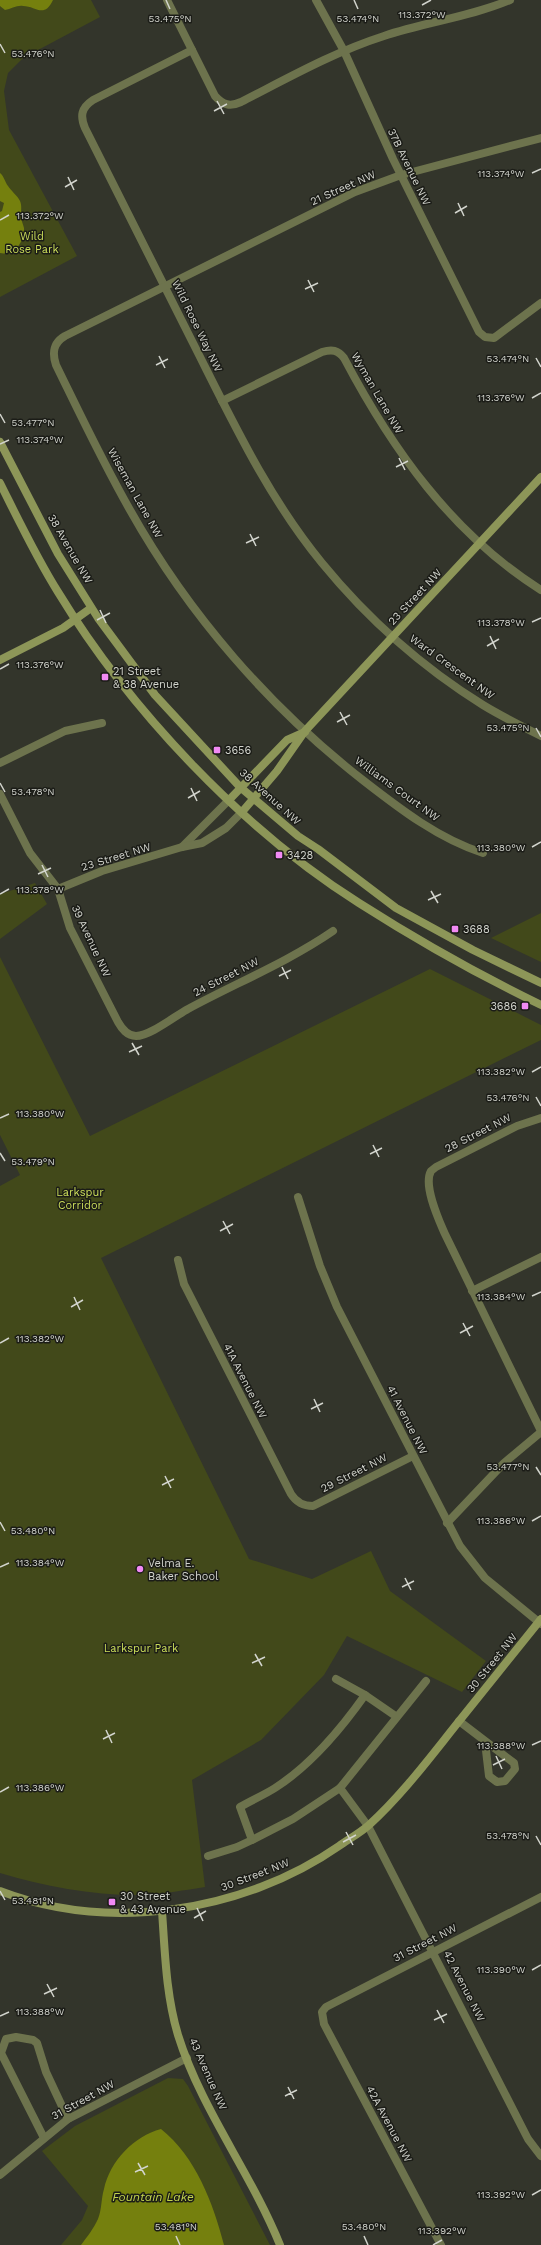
<svg xmlns="http://www.w3.org/2000/svg" width="541" height="2245" font-family="'Work Sans',sans-serif">
  <style>
    .green { fill: #42491a }
    .water { fill: #75800e }
    .lines { fill: none; stroke-linecap: round; stroke-linejoin: round }
    .street { stroke: #6d734d; stroke-width: 8 }
    .secondary { stroke: #8d9658; stroke-width: 8 }
    .ticks { fill: none; stroke: #d2d4cd; stroke-width: 1.5 }
    .poi-dot { fill: #f18af4; stroke: #1b1c17; stroke-width: 1.5 }
    .labels { text-anchor: middle; dominant-baseline: central; stroke-width: 3; stroke-linejoin: round; paint-order: stroke }
    .street-label { font-size: 11px; fill: #d2d4cd; stroke: #1b1c17 }
    .park-label { font-size: 11px; fill: #ccde5a; stroke: #1b1c17 }
    .poi-label { font-size: 11px; fill: #d2d4cd; stroke: #1b1c17; text-anchor: start }
    .water-label { font-size: 12px; font-style: italic; fill: #c2d34e; stroke: #1b1c17 }
    .ticks-label { font-size: 10px; text-anchor: middle; fill: #d2d4cd; stroke: #1b1c17; stroke-width: 3; stroke-linejoin: round; paint-order: stroke }
  </style>
  <rect width="100%" height="100%" fill="#33352b"/>
  <!-- green -->
  <g class="green">
    <path d="M 0,0 L 91,0 L 100,17 L 23,58 L 8,73 L 4,91 L 9,130 L 77,256 L 0,297 Z"/>
    <path d="M 35,883 L 47,904 L 0,939 L 0,894 Z"/>
    <path d="M 541,913 L 541,962 L 491,938 Z"/>
    <path d="M 0,957 L 90,1136 L 430,969 L 541,1025 L 541,1040 L 101,1258 L 249,1559 L 312,1579 L 371,1551 L 390,1591 L 486,1661 L 462,1692 L 347,1636 L 324,1675 L 261,1740 L 192,1780 L 205,1887 C 185,1890 164,1894 144,1895 C 96,1896 46,1887 0,1873 L 0,1186 L 20,1175 L 0,1135 Z"/>
    <path d="M 168,2078 L 183,2079 L 188,2086 L 270,2245 L 61,2245 L 82,2220 L 88,2206 L 42,2151 L 75,2126 Z"/>
  </g>
  <!-- water -->
  <g class="water">
    <path d="M 0,0 L 53,0 C 44,19 36,6 23,6 C 17,5 11,9 5,10 L 0,6 Z"/>
    <path d="M 0,173 C 4,176 5,182 8,186 C 11,191 17,195 20,201 C 22,206 21,210 21,216 C 21,220 23,224 24,228 C 25,242 14,256 0,253 L 0,212 L 2,211 L 4,203 L 0,201 Z"/>
    <path d="M 161,2129 C 196,2157 213,2203 224,2245 L 81,2245 C 87,2237 94,2228 98,2219 C 102,2209 101,2199 104,2189 C 110,2161 134,2136 161,2129 Z"/>
  </g>
  <g class="lines">
    <!-- street -->
    <g class="street">
      <path d="M 167,0 L 215,96 C 223,105 230,107 241,102 C 288,78 334,52 384,36 C 425,22 470,17 510,0"/>
      <path d="M 316,0 L 344,51 L 393,159 L 479,332 L 485,337 L 494,338 L 541,303"/>
      <path d="M 192,50 L 93,100 C 81,108 80,116 85,128 C 121,199 157,270 192,341 C 231,418 267,496 322,563 C 367,618 422,667 483,705 C 501,716 521,726 541,736"/>
      <path d="M 222,401 L 322,352 C 332,349 338,350 344,358 C 392,449 452,534 541,590"/>
      <path d="M 0,763 L 65,731 L 102,723"/>
      <path d="M 0,794 L 30,853 L 58,889 L 70,928 L 118,1022 C 122,1029 127,1036 136,1036 C 150,1036 175,1016 188,1009 C 236,983 288,962 333,931"/>
      <path d="M 182,847 L 229,800"/>
      <path d="M 483,853 C 439,839 400,809 364,781 C 270,708 189,615 130,510 C 103,463 80,414 56,365 C 52,353 53,343 65,336 L 355,192 L 401,175 L 541,138"/>
      <path d="M 58,889 L 102,871 L 182,847 L 202,843 L 226,828 L 242,812"/>
      <path d="M 541,1118 L 517,1126 L 436,1167 L 431,1171 C 423,1185 438,1218 444,1232 L 541,1431"/>
      <path d="M 298,1197 L 320,1266 L 337,1307 L 460,1546 L 485,1578 L 541,1624"/>
      <path d="M 178,1260 L 184,1284 L 291,1494 C 296,1502 303,1506 313,1506 L 413,1456"/>
      <path d="M 472,1291 L 541,1257"/>
      <path d="M 447,1523 L 504,1463 L 541,1432"/>
      <path d="M 336,1679 L 365,1695"/>
      <path d="M 397,1717 L 365,1695 C 341,1729 311,1765 275,1788 C 264,1795 252,1800 240,1807 L 252,1840 L 293,1819 L 340,1788 L 426,1681"/>
      <path d="M 459,1721 L 514,1763 L 515,1769 L 505,1781 L 497,1782 L 489,1776 L 485,1742"/>
      <path d="M 340,1788 L 368,1826 L 528,2139 L 541,2156"/>
      <path d="M 208,1856 L 237,1847 L 252,1840"/>
      <path d="M 44,2138 L 1,2053 L 6,2039 L 16,2037 L 33,2040 L 37,2043 L 46,2072 L 68,2119"/>
      <path d="M 0,2175 L 68,2119 L 187,2058"/>
      <path d="M 441,2245 L 324,2024 L 322,2012 L 326,2007 L 541,1897"/>
    </g>
    <!-- secondary -->
    <g class="secondary">
      <path d="M 0,442 L 58,554 L 98,618 L 155,695 L 240,787 L 298,836 L 318,849 L 396,908 L 473,950 L 541,983"/>
      <path d="M 0,483 C 18,519 36,557 58,592 C 130,710 242,829 359,903 C 417,940 479,975 541,1005"/>
      <path d="M 0,660 L 63,628 L 91,608"/>
      <path d="M 229,800 L 287,740 L 305,732"/>
      <path d="M 242,812 L 277,771 L 305,731 L 541,477"/>
      <path d="M 0,1891 C 109,1933 244,1912 339,1846 C 349,1839 360,1833 369,1825 C 403,1794 431,1756 460,1720 C 487,1686 514,1653 541,1619"/>
      <path d="M 162,1911 C 165,1953 166,1995 178,2035 C 201,2109 251,2173 280,2245"/>
    </g>
  </g>
  <!-- ticks -->
  <path class="ticks" d="M 166,0 L 170,9M 354,0 L 358,9M 422,5 L 431,0M 0,44 L 5,53M 217,101 L 224,114M 214,111 L 227,104M 532,173 L 541,169M 68,177 L 74,190M 65,187 L 77,180M 458,203 L 464,216M 455,213 L 467,206M 0,220 L 9,215M 308,280 L 314,292M 305,289 L 318,283M 159,356 L 165,368M 536,358 L 541,367M 156,365 L 168,359M 532,398 L 541,393M 0,414 L 5,423M 0,444 L 9,440M 399,458 L 405,470M 396,467 L 408,461M 250,534 L 256,546M 246,543 L 259,537M 100,610 L 106,623M 97,620 L 110,613M 532,622 L 541,618M 490,636 L 496,649M 487,646 L 499,639M 0,669 L 9,664M 340,712 L 347,725M 337,722 L 350,715M 536,728 L 541,737M 0,783 L 5,792M 191,788 L 197,801M 188,798 L 200,791M 532,847 L 541,842M 42,865 L 48,877M 38,874 L 51,868M 431,891 L 438,903M 0,894 L 9,889M 428,900 L 441,894M 282,967 L 288,979M 279,976 L 291,970M 132,1043 L 139,1055M 129,1052 L 142,1046M 532,1072 L 541,1067M 536,1097 L 541,1106M 0,1118 L 9,1114M 373,1145 L 379,1157M 0,1153 L 5,1161M 370,1154 L 382,1148M 223,1221 L 230,1234M 220,1231 L 233,1224M 532,1296 L 541,1292M 74,1297 L 80,1310M 71,1307 L 83,1300M 463,1323 L 470,1336M 460,1333 L 473,1326M 0,1343 L 9,1338M 314,1399 L 320,1412M 311,1409 L 323,1403M 536,1467 L 541,1475M 165,1476 L 171,1488M 162,1485 L 174,1479M 532,1521 L 541,1516M 0,1522 L 5,1531M 0,1567 L 9,1563M 405,1578 L 411,1590M 402,1587 L 414,1581M 255,1654 L 262,1666M 252,1663 L 265,1657M 106,1730 L 112,1743M 103,1739 L 115,1733M 532,1745 L 541,1741M 496,1756 L 502,1769M 493,1765 L 505,1759M 0,1792 L 9,1787M 346,1832 L 353,1845M 536,1836 L 541,1845M 343,1842 L 356,1835M 0,1891 L 5,1900M 197,1908 L 203,1921M 194,1918 L 206,1911M 532,1970 L 541,1965M 47,1984 L 54,1997M 44,1994 L 57,1988M 437,2010 L 444,2023M 0,2016 L 9,2012M 434,2020 L 447,2014M 288,2087 L 294,2099M 285,2096 L 297,2090M 138,2163 L 145,2175M 135,2172 L 148,2166M 532,2195 L 541,2190M 176,2236 L 180,2245M 364,2236 L 368,2245M 433,2245 L 442,2240"/>
  <!-- markers -->
  <g class="poi-dot">
    <rect x="101" y="673" width="8" height="8" rx="2"/>
    <rect x="213" y="746" width="8" height="8" rx="2"/>
    <rect x="275" y="851" width="8" height="8" rx="2"/>
    <rect x="451" y="925" width="8" height="8" rx="2"/>
    <rect x="521" y="1002" width="8" height="8" rx="2"/>
    <circle cx="140" cy="1569" r="4"/>
    <rect x="108" y="1898" width="8" height="8" rx="2"/>
  </g>
  <g class="labels">
    <!-- street labels -->
    <g class="street-label">
      <text transform="translate(409 167) rotate(64)">37B Avenue NW</text>
      <text transform="translate(343 188) rotate(-24)">21 Street NW</text>
      <text transform="translate(197 326) rotate(64)">Wild Rose Way NW</text>
      <text transform="translate(377 393) rotate(60)">Wyman Lane NW</text>
      <text transform="translate(135 493) rotate(61)">Wiseman Lane NW</text>
      <text transform="translate(70 549) rotate(60)">38 Avenue NW</text>
      <text transform="translate(415 597) rotate(-47)">23 Street NW</text>
      <text transform="translate(452 667) rotate(36)">Ward Crescent NW</text>
      <text transform="translate(397 789) rotate(36)">Williams Court NW</text>
      <text transform="translate(270 797) rotate(42)">38 Avenue NW</text>
      <text transform="translate(116 857) rotate(-17)">23 Street NW</text>
      <text transform="translate(91 941) rotate(65)">39 Avenue NW</text>
      <text transform="translate(226 977) rotate(-27)">24 Street NW</text>
      <text transform="translate(478 1133) rotate(-27)">28 Street NW</text>
      <text transform="translate(245 1381) rotate(63)">41A Avenue NW</text>
      <text transform="translate(407 1420) rotate(63)">41 Avenue NW</text>
      <text transform="translate(354 1473) rotate(-27)">29 Street NW</text>
      <text transform="translate(492 1663) rotate(-51)">30 Street NW</text>
      <text transform="translate(255 1875) rotate(-21)">30 Street NW</text>
      <text transform="translate(425 1943) rotate(-27)">31 Street NW</text>
      <text transform="translate(464 1986) rotate(63)">42 Avenue NW</text>
      <text transform="translate(208 2074) rotate(66)">43 Avenue NW</text>
      <text transform="translate(83 2100) rotate(-29)">31 Street NW</text>
      <text transform="translate(389 2124) rotate(62)">42A Avenue NW</text>
    </g>
    <!-- park labels -->
    <g class="park-label">
      <text x="32" y="236">Wild<tspan x="32" dy="13">Rose Park</tspan></text>
      <text x="80" y="1192">Larkspur<tspan x="80" dy="13">Corridor</tspan></text>
      <text x="141" y="1648">Larkspur Park</text>
    </g>
    <!-- poi labels -->
    <g class="poi-label">
      <text x="113" y="671">21 Street<tspan x="113" dy="13">&amp; 38 Avenue</tspan></text>
      <text x="225" y="750">3656</text>
      <text x="287" y="855">3428</text>
      <text x="463" y="929">3688</text>
      <text x="517" y="1006" text-anchor="end">3686</text>
      <text x="148" y="1563">Velma E.<tspan x="148" dy="13">Baker School</tspan></text>
      <text x="120" y="1896">30 Street<tspan x="120" dy="13">&amp; 43 Avenue</tspan></text>
    </g>
    <!-- water labels -->
    <g class="water-label">
      <text x="153" y="2197">Fountain Lake</text>
    </g>
  </g>
  <g class="ticks-label">
    <text x="422" y="18">113.372°W</text>
    <text x="170" y="22">53.475°N</text>
    <text x="358" y="22">53.474°N</text>
    <text x="33" y="57">53.476°N</text>
    <text x="501" y="177">113.374°W</text>
    <text x="40" y="219">113.372°W</text>
    <text x="508" y="362">53.474°N</text>
    <text x="501" y="401">113.376°W</text>
    <text x="33" y="426">53.477°N</text>
    <text x="40" y="443">113.374°W</text>
    <text x="501" y="626">113.378°W</text>
    <text x="40" y="668">113.376°W</text>
    <text x="508" y="731">53.475°N</text>
    <text x="33" y="795">53.478°N</text>
    <text x="501" y="851">113.380°W</text>
    <text x="40" y="893">113.378°W</text>
    <text x="501" y="1075">113.382°W</text>
    <text x="508" y="1101">53.476°N</text>
    <text x="40" y="1117">113.380°W</text>
    <text x="33" y="1165">53.479°N</text>
    <text x="501" y="1300">113.384°W</text>
    <text x="40" y="1342">113.382°W</text>
    <text x="508" y="1470">53.477°N</text>
    <text x="501" y="1524">113.386°W</text>
    <text x="33" y="1534">53.480°N</text>
    <text x="40" y="1566">113.384°W</text>
    <text x="501" y="1749">113.388°W</text>
    <text x="40" y="1791">113.386°W</text>
    <text x="508" y="1839">53.478°N</text>
    <text x="33" y="1904">53.481°N</text>
    <text x="501" y="1973">113.390°W</text>
    <text x="40" y="2015">113.388°W</text>
    <text x="501" y="2198">113.392°W</text>
    <text x="176" y="2230">53.481°N</text>
    <text x="364" y="2230">53.480°N</text>
    <text x="442" y="2234">113.392°W</text>
  </g>
</svg>
